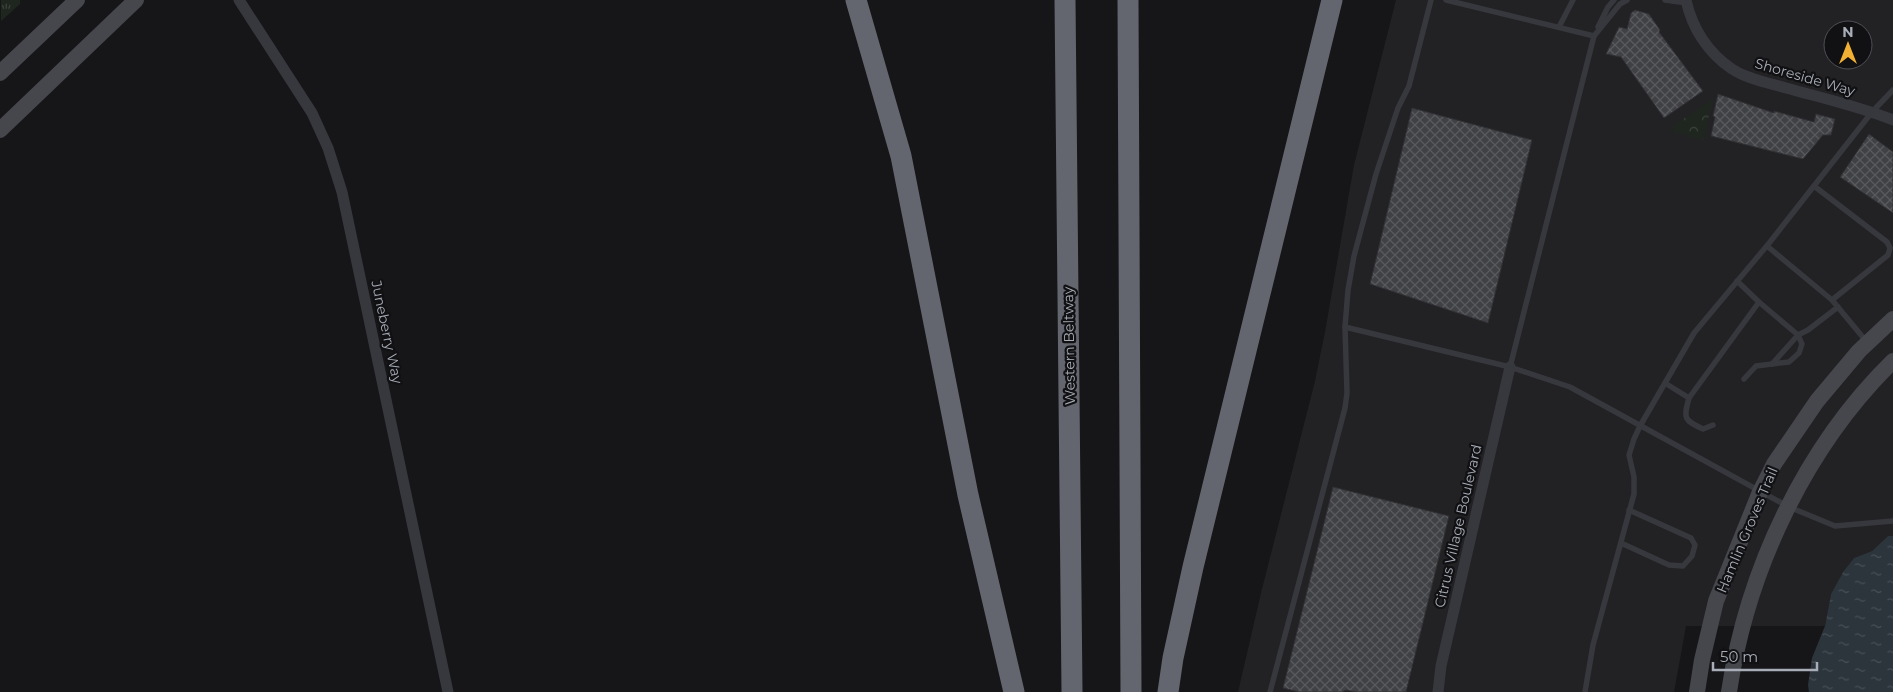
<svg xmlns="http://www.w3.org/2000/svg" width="1893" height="692" font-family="Montserrat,sans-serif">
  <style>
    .built { fill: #222225; fill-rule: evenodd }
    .grass { fill: url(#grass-tufts) }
    .forest { fill: url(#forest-crowns) }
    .water { fill: url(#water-ripples) }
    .building { fill: url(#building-cross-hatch); stroke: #303034 }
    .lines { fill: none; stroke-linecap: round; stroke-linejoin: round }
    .lane { stroke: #37383d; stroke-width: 5.5 }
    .street { stroke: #37383d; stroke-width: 11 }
    .secondary { stroke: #45474d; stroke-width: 16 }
    .highway { stroke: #63666e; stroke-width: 21 }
    .labels { text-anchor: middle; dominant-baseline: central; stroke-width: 4.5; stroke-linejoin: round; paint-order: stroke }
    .street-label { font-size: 14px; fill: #a8adb8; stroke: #111113 }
  </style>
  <defs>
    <pattern id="grass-tufts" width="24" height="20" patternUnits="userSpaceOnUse" patternTransform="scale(1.25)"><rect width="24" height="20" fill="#1e261f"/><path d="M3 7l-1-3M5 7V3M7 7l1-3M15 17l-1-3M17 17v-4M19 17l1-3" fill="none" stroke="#3c433d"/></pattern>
    <pattern id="forest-crowns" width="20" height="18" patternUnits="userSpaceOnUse" patternTransform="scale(1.25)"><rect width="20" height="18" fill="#1e261f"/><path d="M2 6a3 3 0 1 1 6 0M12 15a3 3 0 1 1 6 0" fill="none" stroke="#3c433d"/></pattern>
    <pattern id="water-ripples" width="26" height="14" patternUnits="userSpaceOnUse" patternTransform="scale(1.25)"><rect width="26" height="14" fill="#2c353c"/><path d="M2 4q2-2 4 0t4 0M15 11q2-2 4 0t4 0" fill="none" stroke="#485056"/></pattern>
    <pattern id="building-cross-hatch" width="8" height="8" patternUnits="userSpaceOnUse" patternTransform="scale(1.25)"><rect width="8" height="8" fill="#404145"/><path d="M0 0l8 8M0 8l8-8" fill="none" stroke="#595a5e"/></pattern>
  </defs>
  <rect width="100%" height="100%" fill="#161618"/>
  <!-- built -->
  <path class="built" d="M 1396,0 L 1893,0 L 1893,536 L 1888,536 L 1872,551 L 1854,558 L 1843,572 L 1831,594 L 1825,626 L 1686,626 L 1674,692 L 1238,692 L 1261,593 L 1315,381 L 1325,332 L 1354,165 ZM 1833,30 L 1863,30 L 1863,60 L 1833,60 Z"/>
  <!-- grass -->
  <path class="grass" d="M 1,0 L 20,0 L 20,4 L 1,21 Z"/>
  <!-- forest -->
  <path class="forest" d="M 1713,99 L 1703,140 L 1673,132 L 1673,126 Z"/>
  <!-- water -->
  <path class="water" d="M 1888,536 L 1893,536 L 1893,692 L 1809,692 L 1808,685 L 1812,658 L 1825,626 L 1831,594 L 1843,572 L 1854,558 L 1872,551 Z"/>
  <!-- building -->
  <g class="building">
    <path d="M 1635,10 L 1649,14 L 1660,30 L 1659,32 L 1703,91 L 1664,118 L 1621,57 L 1606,54 L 1619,27 L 1627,29 L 1631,13 Z"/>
    <path d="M 1718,94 L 1774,113 L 1774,111 L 1814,122 L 1816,114 L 1835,119 L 1831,135 L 1823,135 L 1803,159 L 1711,136 L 1715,117 L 1713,116 Z"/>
    <path d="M 1412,108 L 1532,140 L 1488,323 L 1370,284 Z"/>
    <path d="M 1869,134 L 1893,152 L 1893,213 L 1840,177 Z"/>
    <path d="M 1333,487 L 1449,516 L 1406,692 L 1356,692 L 1346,690 L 1342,692 L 1299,692 L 1283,688 Z"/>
  </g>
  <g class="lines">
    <!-- lane -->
    <g class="lane">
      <path d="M 1446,0 L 1594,36 L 1510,367"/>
      <path d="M 1665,0 L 1687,3"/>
      <path d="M 1559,27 L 1573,0"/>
      <path d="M 1598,27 L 1608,7 L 1614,0"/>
      <path d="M 1594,36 L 1620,4 L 1627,0"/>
      <path d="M 1814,186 L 1887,242 L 1890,248 L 1888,255 L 1832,300 L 1866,341"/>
      <path d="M 1767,246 L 1832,300"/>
      <path d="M 1345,327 L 1510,367 L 1570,387 L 1789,507 L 1835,526 L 1893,521"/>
      <path d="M 1772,364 L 1798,335 L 1808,330 L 1838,307"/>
      <path d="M 1744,379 L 1756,366 L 1789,362 L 1799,353 L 1802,344 L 1798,335 L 1759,302"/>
      <path d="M 1665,383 L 1689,398 L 1759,302 L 1737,281"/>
      <path d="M 1689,398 C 1683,419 1684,420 1703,429 L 1713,425"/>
      <path d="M 1621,543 L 1669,565 L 1683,566 L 1692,556 L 1695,545 L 1691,538 L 1629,510"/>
      <path d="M 1270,692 L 1345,408 L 1347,393 L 1345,327 L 1348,290 L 1354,256 L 1376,174 L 1398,108 L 1409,86 L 1431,0"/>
      <path d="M 1585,692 L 1593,645 L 1634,494 L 1634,477 L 1629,455 L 1634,439 L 1640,426 L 1694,333 L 1770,242 L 1872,112 L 1893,90"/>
    </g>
    <!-- street -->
    <g class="street">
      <path d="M 239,0 L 312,113 L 328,148 L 342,192 L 448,692"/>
      <path d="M 1686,0 C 1692,28 1708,53 1732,69 C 1747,79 1769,83 1786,88 C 1822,98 1858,106 1893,120"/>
      <path d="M 1438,692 L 1441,666 L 1510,367"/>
    </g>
    <!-- secondary -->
    <g class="secondary">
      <path d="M 0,73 L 77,0"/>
      <path d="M 0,130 L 136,0"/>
      <path d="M 1697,692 L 1702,660 L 1716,601 L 1760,492 L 1774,464 L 1817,401 L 1859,351 L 1893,319"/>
      <path d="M 1729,692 C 1747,571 1805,447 1893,361"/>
    </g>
    <!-- highway -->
    <g class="highway">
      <path d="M 856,0 L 901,156 L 968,495 L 1014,692"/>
      <path d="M 1065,0 L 1072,692"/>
      <path d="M 1128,0 L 1131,692"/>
      <path d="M 1168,692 L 1173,658 L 1193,567 L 1332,0"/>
    </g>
  </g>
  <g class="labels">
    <!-- street labels -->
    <g class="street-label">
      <text transform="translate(1805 77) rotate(16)">Shoreside Way</text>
      <text transform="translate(387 332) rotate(78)">Juneberry Way</text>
      <text transform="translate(1069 346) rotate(-91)">Western Beltway</text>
      <text transform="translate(1458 526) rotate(-77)">Citrus Village Boulevard</text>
      <text transform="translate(1747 530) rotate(-67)">Hamlin Groves Trail</text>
    </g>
  </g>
  <!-- north arrow -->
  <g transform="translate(1848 45)"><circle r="24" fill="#111113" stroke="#4d4f55"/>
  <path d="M0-4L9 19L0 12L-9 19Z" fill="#f2b134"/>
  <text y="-8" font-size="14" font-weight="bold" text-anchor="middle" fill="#a8adb8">N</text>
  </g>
  <!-- scale -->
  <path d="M1713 662v8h104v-8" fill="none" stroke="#a8adb8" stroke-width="2.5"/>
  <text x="1720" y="662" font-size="15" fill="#a8adb8" stroke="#111113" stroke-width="4" paint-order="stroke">50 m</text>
</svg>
